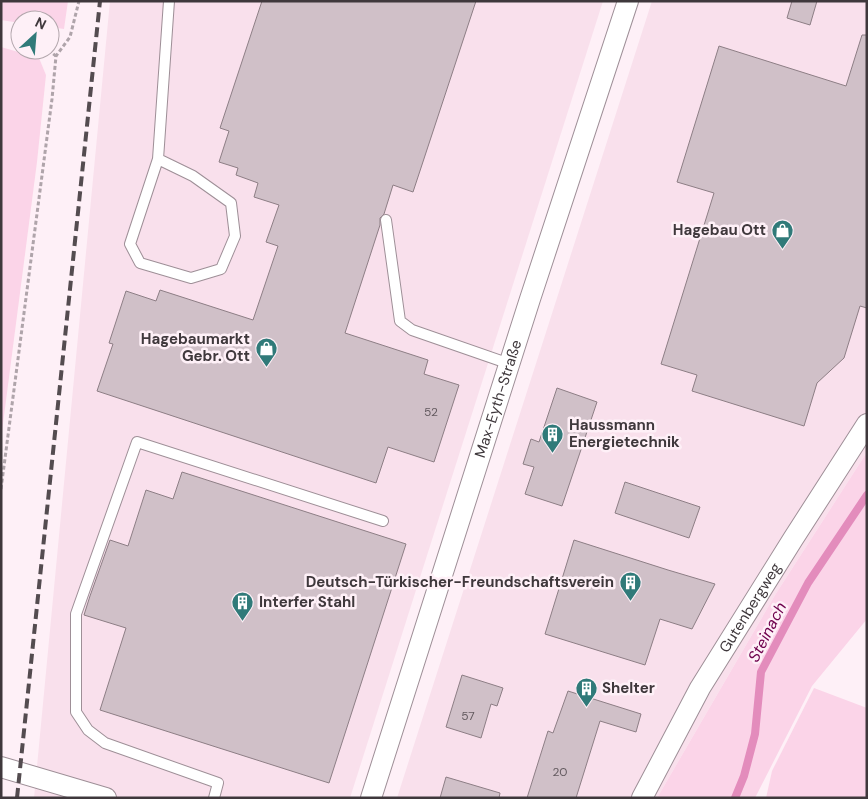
<svg xmlns="http://www.w3.org/2000/svg" width="868" height="799" font-family="'DM Sans',sans-serif">
  <style>
    .built { fill: #f9e0ec }
    .green { fill: #fbd4e8 }
    .lines { fill: none; stroke-linecap: round; stroke-linejoin: round }
    .stream { stroke: #e38cbc; stroke-width: 8 }
    .building { fill: #d0c0c8; stroke: #8d7e85 }
    .lane-casing { stroke: #9e8f97; stroke-width: 12 }
    .street-casing { stroke: #9e8f97; stroke-width: 22 }
    .path { stroke: #afa4aa; stroke-width: 3; stroke-dasharray: 4 2.5; stroke-linecap: butt }
    .lane { stroke: #fff; stroke-width: 10 }
    .street { stroke: #fff; stroke-width: 20 }
    .rail { stroke: #544c50; stroke-width: 4; stroke-dasharray: 10 5; stroke-linecap: butt }
    .labels { text-anchor: middle; dominant-baseline: central; stroke-width: 5; stroke-linejoin: round; paint-order: stroke }
    .number-label { font-size: 12px; fill: #635a5f }
    .poi-label { font-size: 15px; font-weight: bold; fill: #3f383c; stroke: #fef0f7; text-anchor: end }
    .street-label { font-size: 15px; fill: #3f383c; stroke: #fef0f7 }
    .water-label { font-size: 16px; font-style: italic; fill: #6e014c; stroke: #fef0f7 }
  </style>
  <rect width="100%" height="100%" fill="#fef0f7"/>
  <!-- built -->
  <g class="built">
    <path d="M 110,1 L 603,1 L 350,798 L 34,798 Z"/>
    <path d="M 652,1 L 867,1 L 867,452 L 775,595 L 657,798 L 397,798 Z"/>
  </g>
  <!-- green -->
  <g class="green">
    <path d="M 1,1 L 68,1 L 64,29 L 50,27 L 50,20 L 20,20 L 20,23 L 1,20 Z"/>
    <path d="M 1,47 L 39,58 L 46,75 L 37,162 L 1,439 Z"/>
    <path d="M 867,452 L 867,619 L 812,686 L 755,798 L 657,798 L 775,595 Z"/>
    <path d="M 814,688 L 867,708 L 867,798 L 766,798 L 772,771 Z"/>
  </g>
  <g class="lines">
    <!-- stream -->
    <path class="stream" d="M 735,798 L 744,776 L 755,734 L 761,672 L 808,583 L 867,495"/>
  </g>
  <!-- building -->
  <g class="building">
    <path d="M 262,1 L 476,1 L 413,192 L 393,185 L 384,214 L 380,218 L 380,225 L 345,333 L 428,360 L 424,374 L 459,385 L 434,462 L 388,447 L 376,483 L 97,391 L 113,344 L 109,343 L 126,291 L 156,301 L 160,290 L 253,320 L 278,246 L 266,242 L 279,205 L 254,197 L 258,183 L 236,175 L 238,168 L 219,162 L 229,131 L 220,128 Z"/>
    <path d="M 792,1 L 817,1 L 810,25 L 787,18 Z"/>
    <path d="M 862,35 L 867,35 L 867,308 L 860,306 L 844,358 L 817,383 L 804,426 L 692,391 L 697,375 L 661,364 L 714,193 L 677,182 L 719,46 L 846,86 Z"/>
    <path d="M 557,388 L 597,402 L 562,506 L 525,494 L 534,467 L 523,464 L 531,439 L 539,442 Z"/>
    <path d="M 182,472 L 406,544 L 329,783 L 100,710 L 126,628 L 84,615 L 90,596 L 110,540 L 128,546 L 146,490 L 173,499 Z"/>
    <path d="M 625,482 L 700,507 L 689,538 L 615,513 Z"/>
    <path d="M 574,540 L 668,570 L 715,584 L 692,629 L 660,619 L 645,665 L 545,634 Z"/>
    <path d="M 462,675 L 503,688 L 497,706 L 491,704 L 481,738 L 446,727 Z"/>
    <path d="M 568,691 L 641,714 L 636,732 L 600,721 L 576,798 L 527,798 L 548,731 L 553,733 Z"/>
    <path d="M 446,777 L 500,793 L 499,798 L 440,798 Z"/>
  </g>
  <g class="lines">
    <defs>
      <g id="lane">
        <path d="M 158,159 L 193,176 L 231,203 L 235,236 L 221,269 L 191,278 L 140,263 L 130,244 L 158,159 L 169,1"/>
        <path d="M 386,220 L 400,321 L 412,330 L 510,364"/>
        <path d="M 214,798 L 218,783 L 105,743 L 88,730 L 76,712 L 76,614 L 137,442 L 383,521"/>
      </g>
      <g id="street">
        <path d="M 1,767 L 106,798"/>
        <path id="s1" d="M 371,798 L 530,299 L 628,1"/>
        <path id="s2" d="M 642,798 L 700,688 L 793,539 L 867,424"/>
      </g>
    </defs>
    <!-- lane casing -->
    <use href="#lane" class="lane-casing"/>
    <!-- street casing -->
    <use href="#street" class="street-casing"/>
    <!-- path -->
    <g class="path">
      <path d="M 12,36 L 20,38"/>
      <path d="M 48,50 L 56,56"/>
      <path d="M 1,489 L 52,99 L 56,56 L 70,37 L 79,1"/>
    </g>
    <!-- lane -->
    <use href="#lane" class="lane"/>
    <!-- street -->
    <use href="#street" class="street"/>
    <!-- rail -->
    <path class="rail" d="M 17,798 L 100,1"/>
  </g>
  <!-- icons -->
  <defs>
    <symbol id="shop-pin" viewBox="-11 -11 22 30"><path d="M0 17L-7.5 6A9.5 9.5 0 1 1 7.5 6Z" fill="#307a79" stroke="#fef0f7"/><path d="M-5-2.5h2.3a2.7 3.5 0 0 1 5.4 0H5L5.5 6h-11ZM-1.5-2.5h3a1.5 2.3 0 0 0-3 0Z" fill="#fff"/></symbol>
    <symbol id="building-pin" viewBox="-11 -11 22 30"><path d="M0 17L-7.5 6A9.5 9.5 0 1 1 7.5 6Z" fill="#307a79" stroke="#fef0f7"/><path d="M-4-6H4V6H1V3H-1V6H-4ZM-2.5-4.3h1.7v1.8h-1.7ZM.8-4.3h1.7v1.8H.8ZM-2.5-1h1.7V.8h-1.7ZM.8-1h1.7V.8H.8Z" fill="#fff"/></symbol>
  </defs>
  <g fill-rule="evenodd">
    <use href="#shop-pin" x="770" y="218" width="25" height="34"/>
    <use href="#shop-pin" x="254" y="336" width="25" height="34"/>
    <use href="#building-pin" x="540" y="422" width="25" height="34"/>
    <use href="#building-pin" x="618" y="570" width="25" height="34"/>
    <use href="#building-pin" x="230" y="590" width="25" height="34"/>
    <use href="#building-pin" x="574" y="676" width="25" height="34"/>
  </g>
  <g class="labels">
    <!-- number labels -->
    <g class="number-label">
      <text x="431" y="412">52</text>
      <text x="468" y="716">57</text>
      <text x="560" y="772">20</text>
    </g>
    <!-- poi labels -->
    <g class="poi-label">
      <text x="766" y="230">Hagebau Ott</text>
      <text x="250" y="339">Hagebaumarkt<tspan x="250" dy="17">Gebr. Ott</tspan></text>
      <text x="569" y="425" text-anchor="start">Haussmann<tspan x="569" dy="17">Energietechnik</tspan></text>
      <text x="614" y="582">Deutsch-Türkischer-Freundschaftsverein</text>
      <text x="259" y="602" text-anchor="start">Interfer Stahl</text>
      <text x="602" y="688" text-anchor="start">Shelter</text>
    </g>
    <!-- street labels -->
    <g class="street-label">
      <text stroke="none"><textPath href="#s1" startOffset="419">Max-Eyth-Straße</textPath></text>
      <text stroke="none"><textPath href="#s2" startOffset="219">Gutenbergweg</textPath></text>
    </g>
    <!-- water labels -->
    <g class="water-label">
      <text transform="translate(767 632) rotate(-63)">Steinach</text>
    </g>
  </g>
  <!-- border -->
  <rect width="868" height="799" fill="none" stroke="#3f383c" stroke-width="5"/>
  <!-- north arrow -->
  <g transform="translate(35 35) rotate(26)"><circle r="24" fill="#fef0f7" stroke="#b2a6ac"/>
  <path d="M0-4L9 19L0 12L-9 19Z" fill="#307a79"/>
  <text y="-8" font-size="14" font-weight="bold" text-anchor="middle" fill="#3f383c">N</text>
  </g>
</svg>
